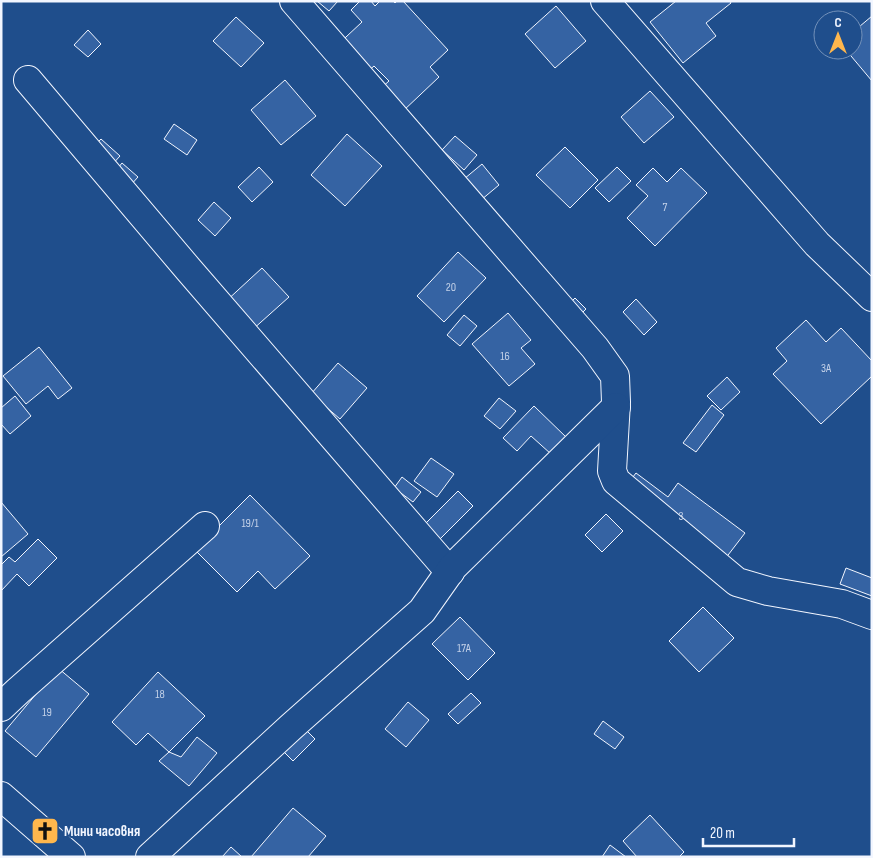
<svg xmlns="http://www.w3.org/2000/svg" width="873" height="858" font-family="'Sofia Sans Condensed',sans-serif">
  <style>
    .building { fill: #3563a3; stroke: #f2f6ff }
    .lines { fill: none; stroke-linecap: round; stroke-linejoin: round }
    .minor-casing { stroke: #f2f6ff; stroke-width: 30 }
    .minor { stroke: #1f4e8c; stroke-width: 28 }
    .labels { text-anchor: middle; dominant-baseline: central; stroke-width: 4; stroke-linejoin: round; paint-order: stroke }
    .number-label { font-size: 12px; fill: #c3d1e8 }
    .poi-label { font-size: 15px; font-weight: bold; fill: #f2f6ff; stroke: #1f4e8c; text-anchor: start }
  </style>
  <rect width="100%" height="100%" fill="#1f4e8c"/>
  <!-- building -->
  <g class="building">
    <path d="M 317,1 L 338,1 L 329,11 Z"/>
    <path d="M 360,1 L 371,1 L 375,6 L 380,1 L 393,1 L 395,3 L 397,1 L 403,1 L 448,50 L 430,67 L 439,77 L 402,112 L 380,89 L 389,81 L 374,66 L 358,80 L 331,51 L 362,22 L 351,10 Z"/>
    <path d="M 676,1 L 730,1 L 731,3 L 706,23 L 716,36 L 683,63 L 650,22 Z"/>
    <path d="M 556,6 L 586,41 L 555,68 L 525,34 Z"/>
    <path d="M 872,16 L 872,81 L 846,50 L 853,50 L 853,32 Z"/>
    <path d="M 236,17 L 264,43 L 241,67 L 213,41 Z"/>
    <path d="M 88,30 L 101,44 L 88,57 L 74,45 Z"/>
    <path d="M 285,80 L 316,116 L 281,145 L 251,110 Z"/>
    <path d="M 650,91 L 674,117 L 644,143 L 621,117 Z"/>
    <path d="M 174,124 L 197,140 L 187,155 L 164,139 Z"/>
    <path d="M 347,134 L 382,166 L 345,206 L 311,175 Z"/>
    <path d="M 455,136 L 477,155 L 464,170 L 442,150 Z"/>
    <path d="M 101,139 L 120,156 L 110,167 L 90,150 Z"/>
    <path d="M 565,147 L 598,180 L 570,208 L 536,175 Z"/>
    <path d="M 122,163 L 138,177 L 129,187 L 114,173 Z"/>
    <path d="M 482,164 L 499,185 L 481,200 L 464,179 Z"/>
    <path d="M 259,167 L 273,182 L 252,202 L 238,187 Z"/>
    <path d="M 617,167 L 631,181 L 609,202 L 595,188 Z"/>
    <path d="M 653,168 L 667,182 L 681,168 L 707,193 L 655,246 L 627,218 L 648,196 L 636,185 Z"/>
    <path d="M 214,202 L 231,218 L 215,236 L 198,220 Z"/>
    <path d="M 458,252 L 486,278 L 444,322 L 417,296 Z"/>
    <path d="M 262,268 L 289,297 L 251,331 L 224,303 Z"/>
    <path d="M 575,298 L 586,309 L 574,321 L 563,310 Z"/>
    <path d="M 636,299 L 657,322 L 644,335 L 623,312 Z"/>
    <path d="M 508,313 L 531,340 L 521,348 L 535,364 L 509,386 L 472,344 Z"/>
    <path d="M 464,315 L 477,326 L 460,346 L 447,335 Z"/>
    <path d="M 806,320 L 826,342 L 841,328 L 872,361 L 872,376 L 821,424 L 773,374 L 787,361 L 776,348 Z"/>
    <path d="M 39,347 L 72,388 L 58,399 L 48,386 L 26,404 L 3,376 Z"/>
    <path d="M 338,363 L 367,388 L 340,419 L 311,394 Z"/>
    <path d="M 727,377 L 740,392 L 721,410 L 707,396 Z"/>
    <path d="M 15,396 L 31,416 L 10,434 L 1,424 L 1,408 Z"/>
    <path d="M 499,398 L 516,411 L 500,429 L 484,416 Z"/>
    <path d="M 712,405 L 724,415 L 696,452 L 683,443 Z"/>
    <path d="M 534,406 L 567,438 L 551,454 L 531,436 L 517,451 L 503,438 Z"/>
    <path d="M 431,458 L 454,474 L 437,497 L 414,481 Z"/>
    <path d="M 636,473 L 668,497 L 678,483 L 745,533 L 715,572 L 616,499 Z"/>
    <path d="M 402,477 L 421,492 L 413,502 L 394,488 Z"/>
    <path d="M 458,491 L 473,506 L 440,539 L 425,524 Z"/>
    <path d="M 250,495 L 310,556 L 275,589 L 258,571 L 237,592 L 195,550 Z"/>
    <path d="M 1,502 L 28,534 L 1,557 Z"/>
    <path d="M 606,514 L 623,531 L 602,552 L 585,535 Z"/>
    <path d="M 38,539 L 57,558 L 29,586 L 17,574 L 1,591 L 1,565 L 9,557 L 15,562 Z"/>
    <path d="M 846,568 L 872,578 L 872,596 L 840,584 Z"/>
    <path d="M 703,607 L 734,638 L 699,672 L 669,641 Z"/>
    <path d="M 460,617 L 495,653 L 468,680 L 432,644 Z"/>
    <path d="M 58,668 L 89,694 L 36,757 L 5,731 Z"/>
    <path d="M 158,672 L 205,716 L 169,752 L 148,733 L 136,745 L 112,722 Z"/>
    <path d="M 471,693 L 481,703 L 458,724 L 448,714 Z"/>
    <path d="M 408,702 L 429,720 L 406,747 L 385,729 Z"/>
    <path d="M 603,721 L 624,737 L 615,749 L 594,734 Z"/>
    <path d="M 301,725 L 315,739 L 293,761 L 279,747 Z"/>
    <path d="M 197,737 L 217,753 L 189,786 L 159,761 L 169,752 L 181,757 Z"/>
    <path d="M 293,808 L 326,836 L 308,857 L 251,857 Z"/>
    <path d="M 650,815 L 684,852 L 679,857 L 637,857 L 623,841 Z"/>
    <path d="M 610,845 L 626,857 L 602,857 Z"/>
    <path d="M 231,847 L 242,857 L 222,857 Z"/>
  </g>
  <g class="lines">
    <defs>
      <g id="minor">
        <path d="M 294,1 L 595,348 L 615,376 L 616,402 L 612,471 L 616,481 L 737,582 L 768,591 L 842,604 L 872,615"/>
        <path d="M 605,1 L 817,244 L 872,297"/>
        <path d="M 28,80 L 189,270 L 450,572"/>
        <path d="M 1,707 L 18,691 L 205,526"/>
        <path d="M 1,796 L 71,857"/>
        <path d="M 150,857 L 291,727 L 422,611 L 453,567 L 616,407"/>
      </g>
    </defs>
    <!-- minor casing -->
    <use href="#minor" class="minor-casing"/>
    <!-- minor -->
    <use href="#minor" class="minor"/>
  </g>
  <!-- icons -->
  <defs>
    <symbol id="church-square" viewBox="-11 -11 22 22"><rect x="-9" y="-9" width="18" height="18" rx="4" fill="#ffb74d" stroke="#1f4e8c"/><path d="M-1.2-6h2.4v3.5h3.3v2.4h-3.3V6h-2.4V-.1h-3.3v-2.4h3.3Z" fill="#111"/></symbol>
  </defs>
  <g fill-rule="evenodd">
    <use href="#church-square" x="29" y="815" width="32" height="32"/>
  </g>
  <g class="labels">
    <!-- number labels -->
    <g class="number-label">
      <text x="665" y="207">7</text>
      <text x="451" y="287">20</text>
      <text x="505" y="356">16</text>
      <text x="826" y="368">3А</text>
      <text x="681" y="516">3</text>
      <text x="250" y="523">19/1</text>
      <text x="464" y="648">17А</text>
      <text x="160" y="694">18</text>
      <text x="47" y="712">19</text>
    </g>
    <!-- poi labels -->
    <g class="poi-label">
      <text x="64" y="831">Мини часовня</text>
    </g>
  </g>
  <!-- border -->
  <rect width="873" height="858" fill="none" stroke="#f2f6ff" stroke-width="5"/>
  <!-- north arrow -->
  <g transform="translate(838 35)"><circle r="24" fill="#1f4e8c" stroke="#7391ba"/>
  <path d="M0-4L9 19L0 12L-9 19Z" fill="#ffb74d"/>
  <text y="-8" font-size="14" font-weight="bold" text-anchor="middle" fill="#f2f6ff">С</text>
  </g>
  <!-- scale -->
  <path d="M703 838v8h91v-8" fill="none" stroke="#f2f6ff" stroke-width="2.5"/>
  <text x="710" y="838" font-size="15" fill="#f2f6ff" stroke="#1f4e8c" stroke-width="4" paint-order="stroke">20 m</text>
</svg>
